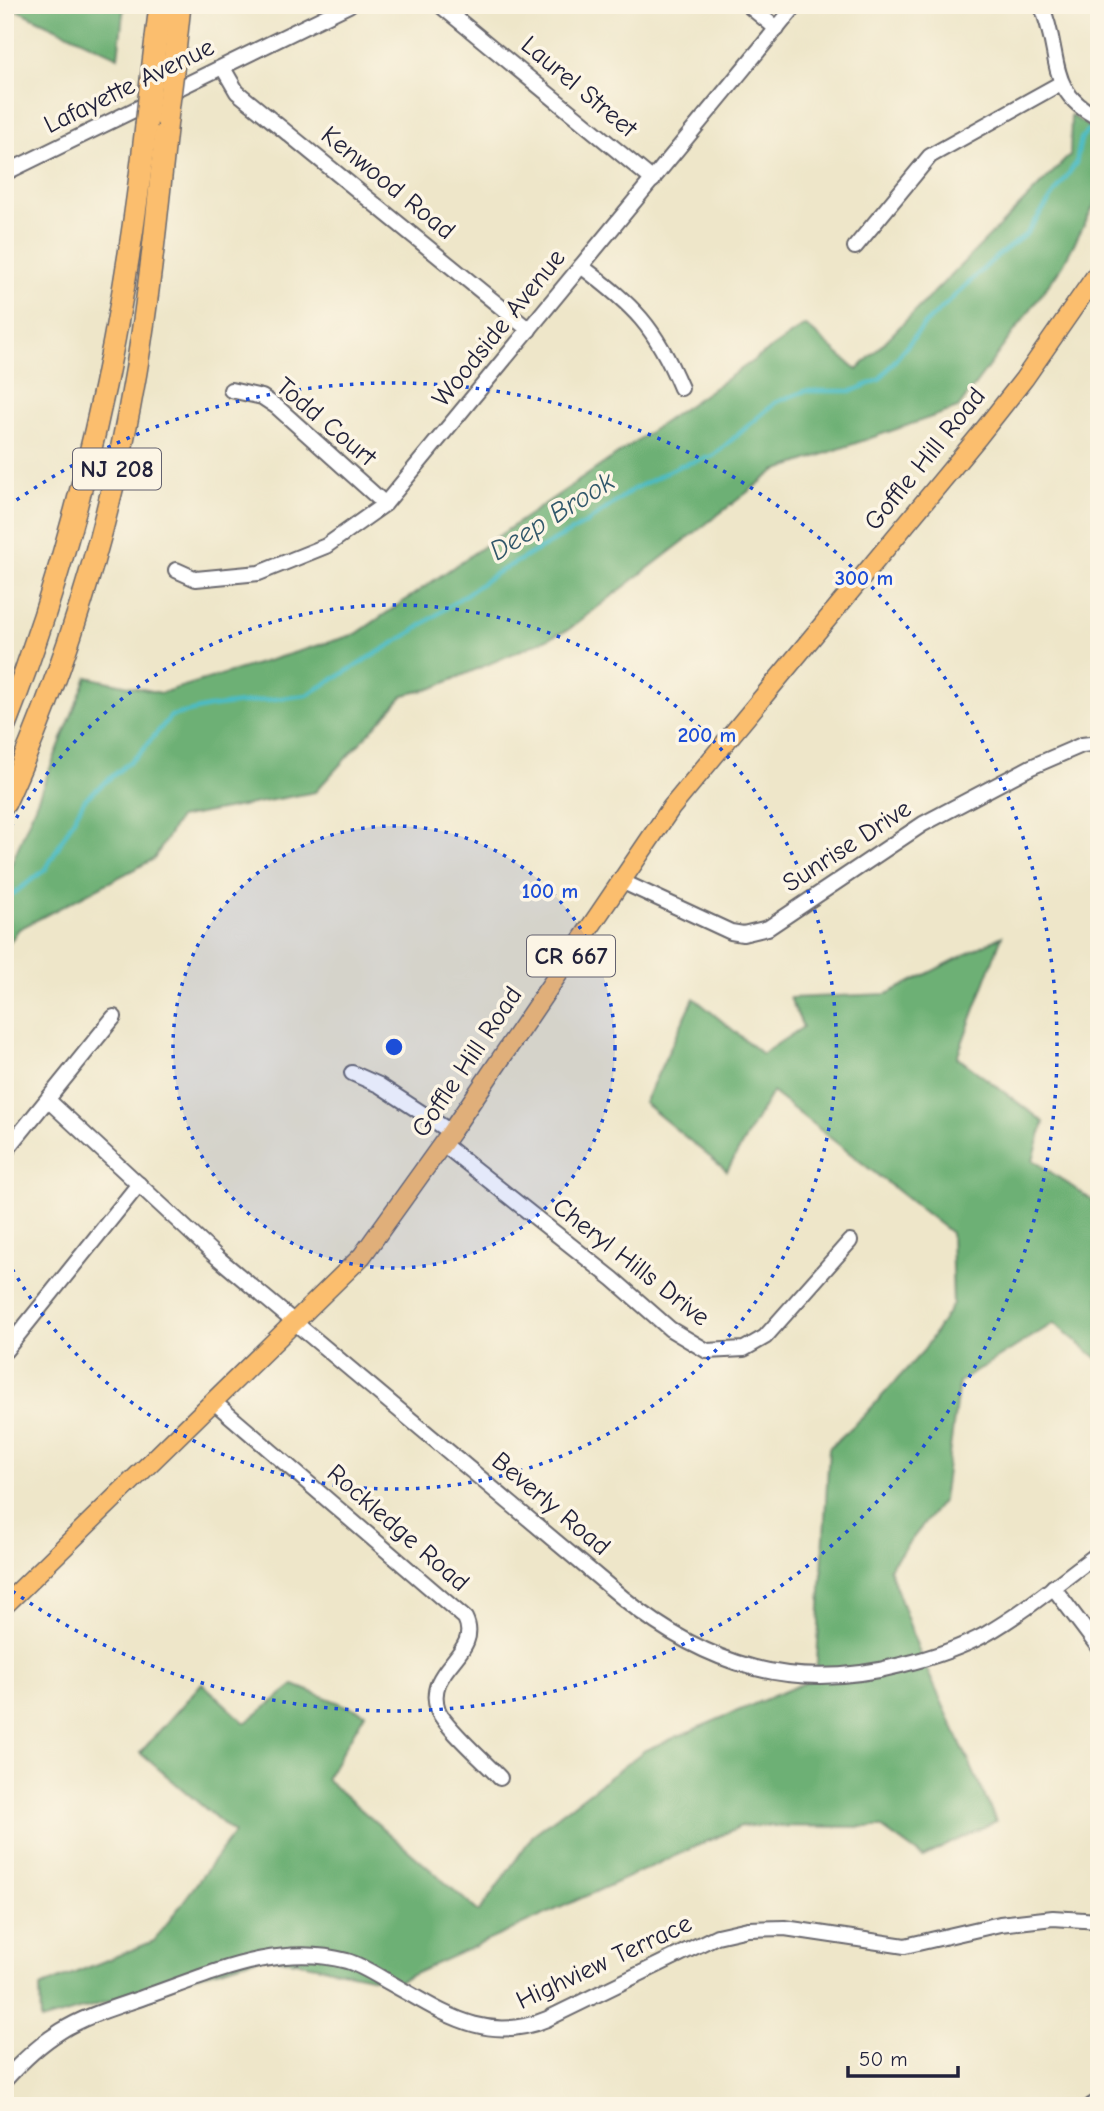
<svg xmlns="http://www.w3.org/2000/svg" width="1104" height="2111" font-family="'Comic Neue',sans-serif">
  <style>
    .forest { fill: #6db074; stroke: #486958; stroke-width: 2 }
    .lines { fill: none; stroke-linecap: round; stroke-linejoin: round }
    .stream { stroke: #4cbbc3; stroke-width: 4.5 }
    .minor-casing { stroke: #69676d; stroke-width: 18 }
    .major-casing { stroke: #69676d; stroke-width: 21 }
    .highway-casing { stroke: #69676d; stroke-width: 24 }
    .minor { stroke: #fff; stroke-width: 14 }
    .major { stroke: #fbbe6e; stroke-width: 18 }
    .highway { stroke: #fbbe6e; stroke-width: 21 }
    .highway-bridge-casing { stroke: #69676d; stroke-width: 24; stroke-linecap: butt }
    .highway-bridge { stroke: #fbbe6e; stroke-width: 21 }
    .ring { fill: none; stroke: #1d4ed8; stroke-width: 3.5; stroke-dasharray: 3.5 7 }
    .labels { text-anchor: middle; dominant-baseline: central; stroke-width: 7; stroke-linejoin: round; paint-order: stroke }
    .shield { fill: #fcf5e5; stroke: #63616e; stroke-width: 2 }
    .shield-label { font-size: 24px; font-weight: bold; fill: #22223b }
    .street-label { font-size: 26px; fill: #22223b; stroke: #fcf5e5 }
    .water-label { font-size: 28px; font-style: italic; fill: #31586b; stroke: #fcf5e5 }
    .centre { fill: #1d4ed8; stroke: #fcf5e5; stroke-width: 3.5 }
    .ring-label { font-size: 21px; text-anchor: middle; font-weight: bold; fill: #1d4ed8; stroke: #fcf5e5; stroke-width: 7; stroke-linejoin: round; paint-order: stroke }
  </style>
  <rect width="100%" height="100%" fill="#fcf5e5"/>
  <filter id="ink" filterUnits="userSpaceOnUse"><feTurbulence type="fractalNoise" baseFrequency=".0143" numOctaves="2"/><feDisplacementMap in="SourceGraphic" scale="14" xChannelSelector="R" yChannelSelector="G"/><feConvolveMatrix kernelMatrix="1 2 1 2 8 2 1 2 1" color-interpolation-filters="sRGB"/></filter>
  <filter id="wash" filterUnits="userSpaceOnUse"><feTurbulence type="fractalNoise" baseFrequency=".00686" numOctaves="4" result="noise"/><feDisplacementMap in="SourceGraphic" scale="28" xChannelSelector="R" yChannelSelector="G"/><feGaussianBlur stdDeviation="1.57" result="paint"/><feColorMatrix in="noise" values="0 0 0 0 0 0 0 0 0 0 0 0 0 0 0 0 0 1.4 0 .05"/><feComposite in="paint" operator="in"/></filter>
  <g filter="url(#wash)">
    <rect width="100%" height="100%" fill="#eee6c9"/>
    <!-- forest -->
    <g class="forest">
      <path d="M 6,5 L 124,5 L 118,57 Z"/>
      <path d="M 1071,115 L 1099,134 L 1099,196 L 1063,265 L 958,408 L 775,471 L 568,630 L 433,688 L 404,695 L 315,792 L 179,818 L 154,859 L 19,929 L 5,949 L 5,880 L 87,677 L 161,693 L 356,634 L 805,325 L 857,370 L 1070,155 Z"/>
      <path d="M 1002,936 L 957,1057 L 1044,1122 L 1033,1160 L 1099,1205 L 1099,1360 L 1054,1323 L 959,1382 L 943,1500 L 889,1568 L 922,1659 L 996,1821 L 923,1857 L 881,1827 L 741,1826 L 396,1982 L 265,1956 L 41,2021 L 40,1987 L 154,1941 L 234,1833 L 140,1753 L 202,1683 L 245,1723 L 294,1685 L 365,1713 L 326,1779 L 479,1912 L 534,1834 L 645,1750 L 816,1678 L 829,1448 L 863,1417 L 924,1350 L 953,1304 L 951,1233 L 772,1092 L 727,1171 L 644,1103 L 694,998 L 762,1054 L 803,1027 L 790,998 L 887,994 Z"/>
    </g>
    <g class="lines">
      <!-- stream -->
      <path class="stream" d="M 5,892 L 13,894 L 46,869 L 85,799 L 139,754 L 171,716 L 209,707 L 307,695 L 409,634 L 495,574 L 588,522 L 632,490 L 679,466 L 713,456 L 776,402 L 805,391 L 852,391 L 879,380 L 924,325 L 997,256 L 1026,234 L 1076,163 L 1081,139 L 1088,130"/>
    </g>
  </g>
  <g filter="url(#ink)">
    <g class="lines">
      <defs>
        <g id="minor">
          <path d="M 440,5 L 653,180"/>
          <path d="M 748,5 L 777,29"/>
          <path d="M 1041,5 C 1063,54 1044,91 1099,118"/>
          <path d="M 223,68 L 237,92 L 529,330"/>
          <path d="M 5,173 L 349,5"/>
          <path d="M 855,247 L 930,156 L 1061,83"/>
          <path d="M 581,266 C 634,306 655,326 681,388"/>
          <path d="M 231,390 L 262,397 L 277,407 L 385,504"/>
          <path d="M 176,570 L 196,579 L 259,573 L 326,546 L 385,504 L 796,5"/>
          <path d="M 621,881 L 731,932 L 743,934 L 768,928 L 923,824 L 1031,767 L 1082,745 L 1099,743"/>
          <path d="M 352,1073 L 379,1085 L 451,1132"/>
          <path d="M 48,1100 L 218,1258 L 623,1598 C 707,1666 794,1693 901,1665 C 930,1658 959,1649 986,1634 C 1026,1611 1062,1580 1099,1553"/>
          <path d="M 443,1144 L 613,1279 L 670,1329 L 707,1351 L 744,1349 L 765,1337 L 850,1241"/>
          <path d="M 5,1152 L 114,1017"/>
          <path d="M 5,1351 L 139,1184"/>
          <path d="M 214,1402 L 465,1618 C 483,1654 423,1668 438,1710 C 444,1726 486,1763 500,1778"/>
          <path d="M 1053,1587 L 1099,1648"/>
          <path d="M 5,2080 C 22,2061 40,2044 61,2031 C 88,2014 120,2006 150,1995 C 213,1973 279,1942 347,1961 C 360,1965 373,1973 385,1980 C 440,2010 484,2046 547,2019 L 717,1936 L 748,1929 L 785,1928 L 905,1946 L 1000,1924 L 1053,1918 L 1099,1921"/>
          <path d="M 1091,2106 L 1099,2101"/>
        </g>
        <path id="major" d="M 5,1605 L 362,1256 L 451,1132 L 671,808 L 979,436 L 1024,379 L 1099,271"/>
        <g id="highway">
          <path d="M 173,71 L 180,5"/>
          <path d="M 151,80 L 160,5"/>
          <path d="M 5,725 C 81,531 123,332 146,126"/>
          <path d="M 5,803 C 67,666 111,520 136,372 C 150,289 158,204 167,120"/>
        </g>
      </defs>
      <!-- minor casing -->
      <use href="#minor" class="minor-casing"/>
      <!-- major casing -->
      <use href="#major" class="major-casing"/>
      <!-- highway casing -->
      <use href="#highway" class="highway-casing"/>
      <!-- minor -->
      <use href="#minor" class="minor"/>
      <!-- major -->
      <use href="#major" class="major"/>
      <!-- highway -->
      <use href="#highway" class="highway"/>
      <defs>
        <g id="highway-bridge">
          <path d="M 167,120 L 173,71"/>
          <path d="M 146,126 L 151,80"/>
        </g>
      </defs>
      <!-- highway-bridge casing -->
      <use href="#highway-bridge" class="highway-bridge-casing"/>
      <!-- highway-bridge -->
      <use href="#highway-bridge" class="highway-bridge"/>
    </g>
  </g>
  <!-- distance rings -->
  <circle cx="394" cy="1047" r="221" fill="#1d4ed8" fill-opacity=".12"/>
  <g class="ring">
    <circle cx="394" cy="1047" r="221"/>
    <path d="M6 836A442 442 0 1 1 6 1258"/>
    <path d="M8 506A664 664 0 1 1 8 1588"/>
  </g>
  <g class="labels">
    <!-- shield labels -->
    <g class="shield">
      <rect x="73" y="448.5" width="88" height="41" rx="5"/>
      <rect x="527" y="935.5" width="88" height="41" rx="5"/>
    </g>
    <g class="shield-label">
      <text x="117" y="469">NJ 208</text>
      <text x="571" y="956">CR 667</text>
    </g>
    <!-- street labels -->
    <g class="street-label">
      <text transform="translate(129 86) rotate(-26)">Lafayette Avenue</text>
      <text transform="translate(579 87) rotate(40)">Laurel Street</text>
      <text transform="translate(388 183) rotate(39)">Kenwood Road</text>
      <text transform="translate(499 328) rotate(-51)">Woodside Avenue</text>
      <text transform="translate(326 422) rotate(40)">Todd Court</text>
      <text transform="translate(925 459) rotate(-51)">Goffle Hill Road</text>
      <text transform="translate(847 846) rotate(-33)">Sunrise Drive</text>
      <text transform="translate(467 1062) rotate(-56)">Goffle Hill Road</text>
      <text transform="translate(631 1262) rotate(38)">Cheryl Hills Drive</text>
      <text transform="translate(551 1504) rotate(40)">Beverly Road</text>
      <text transform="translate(398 1528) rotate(41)">Rockledge Road</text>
      <text transform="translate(604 1962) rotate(-25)">Highview Terrace</text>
    </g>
    <!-- water labels -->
    <g class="water-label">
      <text transform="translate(552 516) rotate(-32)">Deep Brook</text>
    </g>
  </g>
  <circle cx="394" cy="1047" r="10" class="centre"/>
  <g class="ring-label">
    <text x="864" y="585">300 m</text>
    <text x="707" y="742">200 m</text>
    <text x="550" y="898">100 m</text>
  </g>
  <!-- margin -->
  <rect width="1104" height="2111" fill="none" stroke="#fcf5e5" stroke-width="28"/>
  <!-- scale -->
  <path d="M848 2066v10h110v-10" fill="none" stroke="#22223b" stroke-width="3.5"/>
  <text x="859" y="2066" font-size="21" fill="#22223b" stroke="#fcf5e5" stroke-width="5" paint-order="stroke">50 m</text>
</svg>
